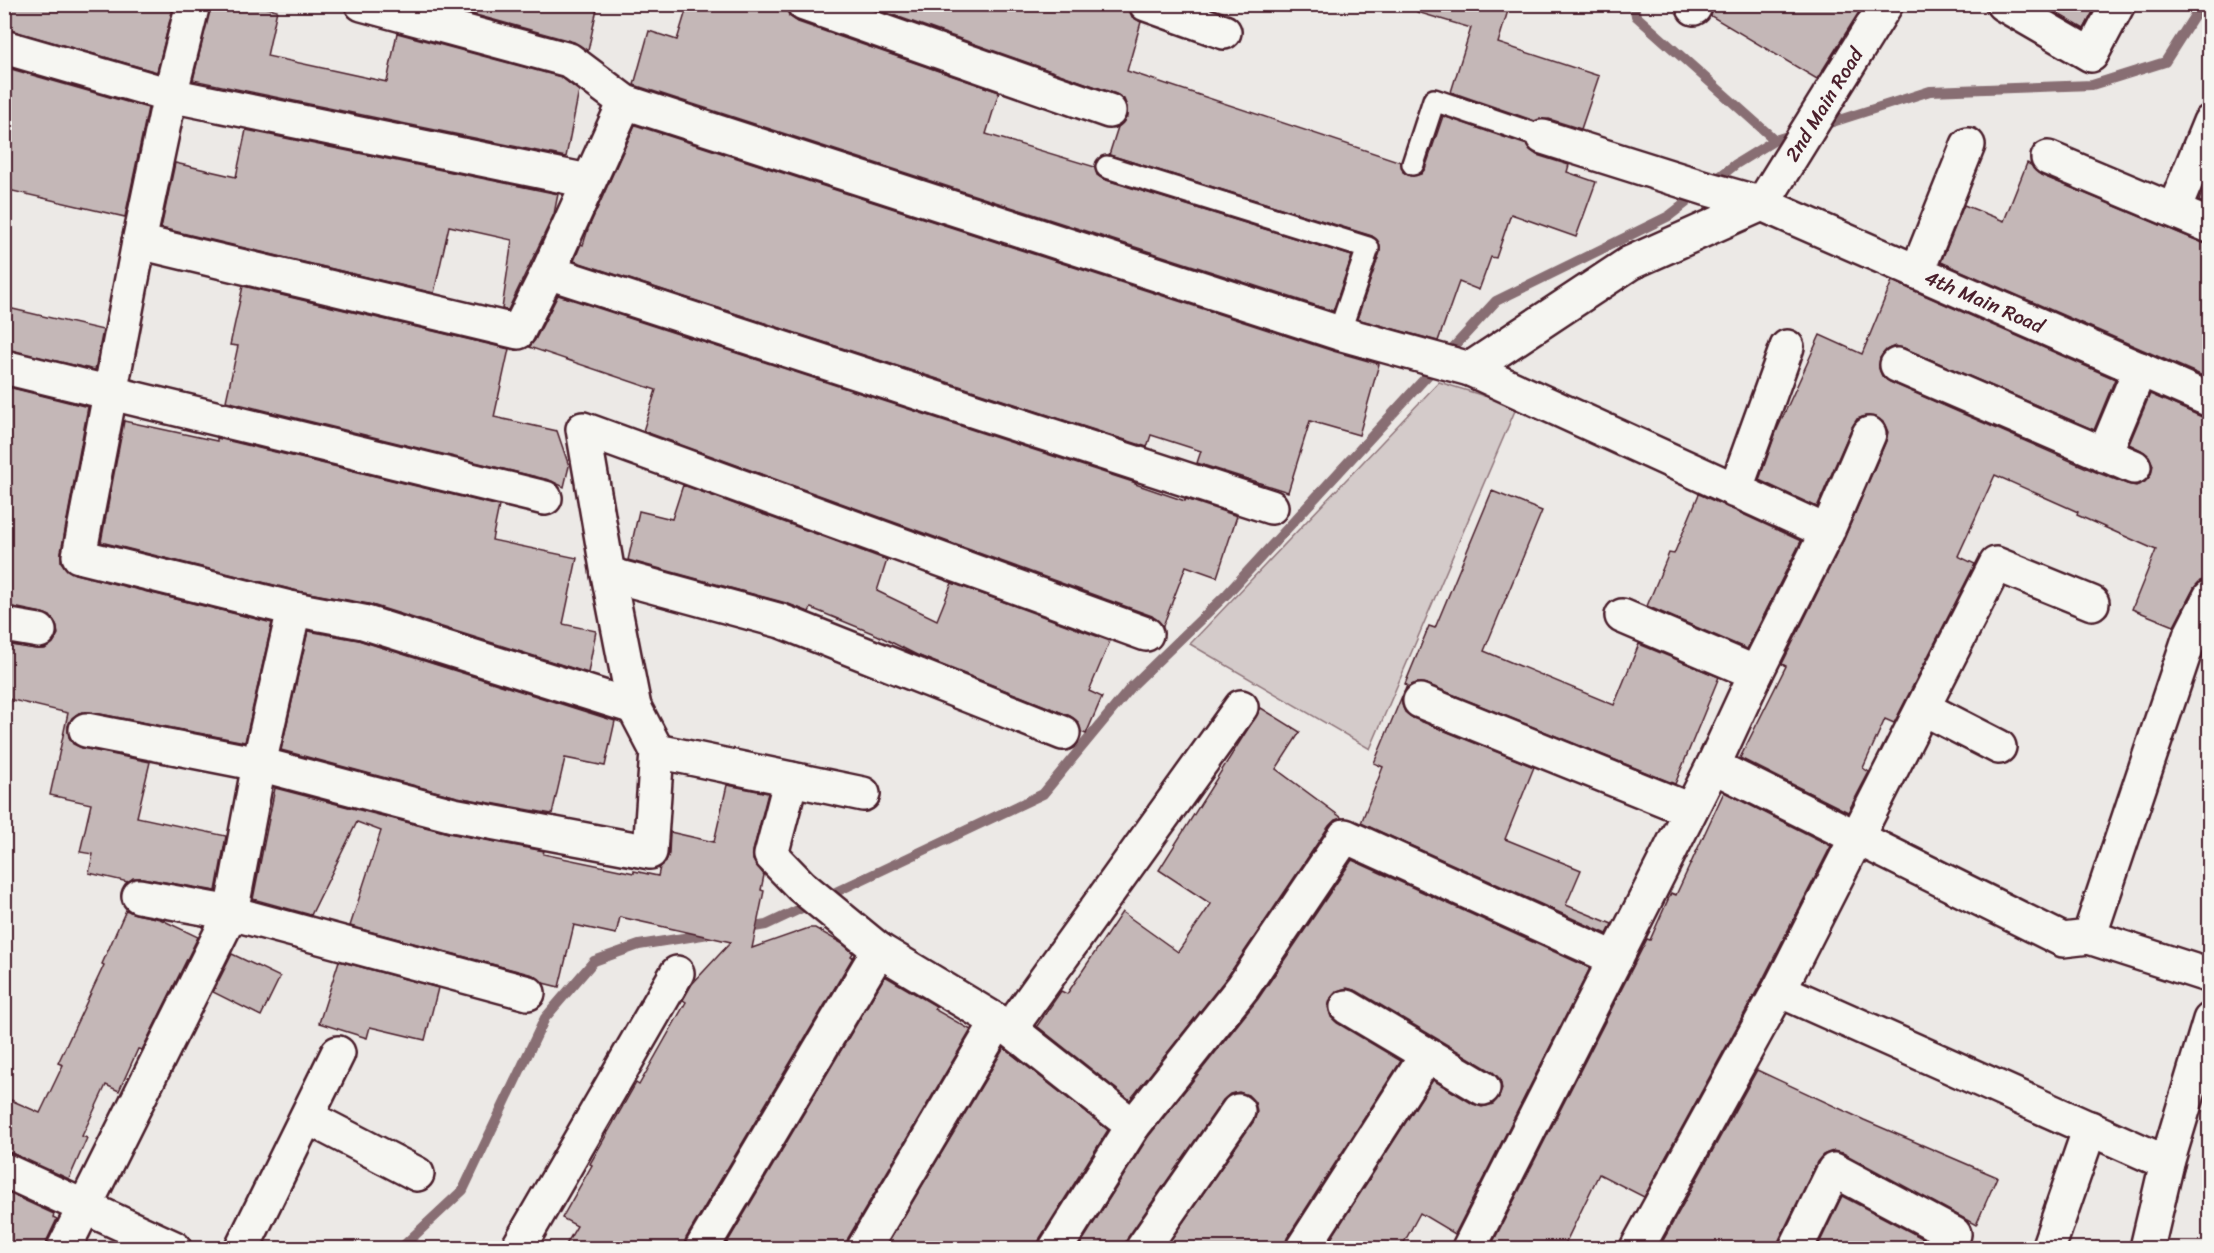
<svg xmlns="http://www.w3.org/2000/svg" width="2214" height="1253" font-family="Sriracha,sans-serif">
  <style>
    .green { fill: #d4cbca; stroke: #8f757a; stroke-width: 1.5 }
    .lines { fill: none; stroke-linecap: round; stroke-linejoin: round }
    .stream { stroke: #886e73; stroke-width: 10 }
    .building { fill: #c4b7b7; stroke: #4a1f2b; stroke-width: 1.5 }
    .service-casing { stroke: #4a1f2b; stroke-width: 26 }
    .minor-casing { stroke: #4a1f2b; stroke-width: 38 }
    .service { stroke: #f6f6f2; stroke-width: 21 }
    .minor { stroke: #f6f6f2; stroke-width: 33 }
    .labels { text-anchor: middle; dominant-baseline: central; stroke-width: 5; stroke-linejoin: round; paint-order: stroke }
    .street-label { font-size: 20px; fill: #4a1f2b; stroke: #f6f6f2 }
  </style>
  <rect width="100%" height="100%" fill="#ece9e6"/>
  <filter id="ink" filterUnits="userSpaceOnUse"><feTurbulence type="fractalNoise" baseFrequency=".0167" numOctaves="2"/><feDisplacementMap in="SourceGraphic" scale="12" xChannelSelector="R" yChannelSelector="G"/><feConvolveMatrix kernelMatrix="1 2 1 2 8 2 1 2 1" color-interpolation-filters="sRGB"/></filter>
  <g filter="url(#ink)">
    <!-- green -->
    <path class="green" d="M 1439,382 L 1517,406 L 1370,749 L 1190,644 Z"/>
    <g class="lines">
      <!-- stream -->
      <g class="stream">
        <path d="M 1634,4 L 1636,16 L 1775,140"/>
        <path d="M 1820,126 L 1930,91 L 2092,85 L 2165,62 L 2202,4"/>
        <path d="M 742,929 L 766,925 L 1043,794 L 1133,685 L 1227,594 L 1496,301 L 1669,216 L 1736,164 L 1775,140 L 1797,133"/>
        <path d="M 401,1248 L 463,1190 L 545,1018 L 594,961 L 639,945 L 715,933"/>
      </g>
    </g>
    <!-- building -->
    <g class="building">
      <path d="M 13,4 L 174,4 L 157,72 L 6,29 Z"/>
      <path d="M 211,4 L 250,4 L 277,10 L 267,56 L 387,82 L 397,33 L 561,77 L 579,91 L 566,157 L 193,80 Z"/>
      <path d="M 436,4 L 598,4 L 588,51 L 574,42 Z"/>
      <path d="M 688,4 L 786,4 L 789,16 L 798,22 L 999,92 L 986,134 L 1095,167 L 1097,175 L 1103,179 L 1352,256 L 1333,311 L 634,85 L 649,31 L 677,40 Z"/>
      <path d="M 862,4 L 1123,4 L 1128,6 L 1132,17 L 1141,22 L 1127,71 L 1401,162 L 1403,172 L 1410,176 L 1421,174 L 1425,169 L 1443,116 L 1527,145 L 1530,150 L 1537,155 L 1569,165 L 1567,172 L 1596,182 L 1576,237 L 1511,214 L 1496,258 L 1491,257 L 1479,290 L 1459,282 L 1438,341 L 1357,319 L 1380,252 L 1380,245 L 1372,236 L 1109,155 L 1118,127 L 1127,117 L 1127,107 L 1124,99 L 1116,94 Z"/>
      <path d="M 1418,4 L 1510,4 L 1498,43 L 1599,76 L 1581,129 L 1549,119 L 1535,121 L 1451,92 L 1471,28 L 1417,12 Z"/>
      <path d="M 1714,4 L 1864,4 L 1817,79 L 1711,16 Z"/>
      <path d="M 2041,4 L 2097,4 L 2084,29 Z"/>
      <path d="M 4,67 L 148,108 L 125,217 L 4,189 Z"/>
      <path d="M 635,125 L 1333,351 L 1379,364 L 1359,435 L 1310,421 L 1288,492 L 1197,463 L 1201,451 L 1151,435 L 1147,447 L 574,261 L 581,244 L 583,245 L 588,229 Z"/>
      <path d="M 246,130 L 558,194 L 554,214 L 508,310 L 502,309 L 512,240 L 449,226 L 434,293 L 161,228 L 175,163 L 236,177 Z"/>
      <path d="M 2027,163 L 2031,165 L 2041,175 L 2203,243 L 2210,244 L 2210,379 L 1941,262 L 1964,205 L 2004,221 Z"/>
      <path d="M 2207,180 L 2210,181 L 2210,205 L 2199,201 Z"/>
      <path d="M 1892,281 L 2115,379 L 2094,430 L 1904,348 L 1895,346 L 1886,350 L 1880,358 L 1879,368 L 1882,376 L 1890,382 L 2096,472 L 2127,484 L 2136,486 L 2145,482 L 2151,475 L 2153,465 L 2149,456 L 2141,450 L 2129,444 L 2150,394 L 2202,417 L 2210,418 L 2210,578 L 2200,581 L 2194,588 L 2174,626 L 2132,609 L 2156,550 L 2077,515 L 2078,512 L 1995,475 L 1958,556 L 1975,564 L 1894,723 L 1885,719 L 1863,768 L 1869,772 L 1848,812 L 1740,758 L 1786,666 L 1782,664 L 1844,539 L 1886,441 L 1888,432 L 1884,423 L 1876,417 L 1866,416 L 1857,419 L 1852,427 L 1817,507 L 1759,480 L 1776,432 L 1820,335 L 1862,354 Z"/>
      <path d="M 243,286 L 509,349 L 494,417 L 557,431 L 569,466 L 564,487 L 549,480 L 226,401 L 238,346 L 230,345 Z"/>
      <path d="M 558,295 L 1136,483 L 1135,484 L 1185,501 L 1186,499 L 1237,516 L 1217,577 L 1186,566 L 1163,626 L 1152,616 L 643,431 L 656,390 L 529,347 L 535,340 Z"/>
      <path d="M 4,307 L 103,330 L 95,370 L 4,349 Z"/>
      <path d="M 4,386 L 88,407 L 61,552 L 61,562 L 67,570 L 75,574 L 272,623 L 245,742 L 90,712 L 79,713 L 72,718 L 68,726 L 69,737 L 73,744 L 82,748 L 150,762 L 137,817 L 226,836 L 216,891 L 142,878 L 133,878 L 128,882 L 89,873 L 93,854 L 80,852 L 91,804 L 50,795 L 68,713 L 4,698 L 4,644 L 36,649 L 45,649 L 53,643 L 58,634 L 56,624 L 50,616 L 42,613 L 4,605 Z"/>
      <path d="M 124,421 L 217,441 L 217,438 L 499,506 L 492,540 L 577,558 L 563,624 L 596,631 L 588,673 L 369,604 L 298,591 L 101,542 Z"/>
      <path d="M 683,485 L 887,560 L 877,591 L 937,620 L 952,583 L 1110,641 L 1089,691 L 1102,697 L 1086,734 L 1081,732 L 1078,722 L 1070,716 L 917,655 L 877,635 L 811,608 L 809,612 L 786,603 L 628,560 L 639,511 L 672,519 Z"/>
      <path d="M 1492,491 L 1542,511 L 1484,651 L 1614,705 L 1639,644 L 1719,677 L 1675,784 L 1427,684 L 1417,683 L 1409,686 L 1404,693 L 1407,685 L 1405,684 L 1429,626 L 1435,628 Z"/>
      <path d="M 1699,494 L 1801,541 L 1747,649 L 1647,606 L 1669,553 L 1674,554 Z"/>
      <path d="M 308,631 L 358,640 L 615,721 L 605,766 L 565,758 L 552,814 L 457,797 L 281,750 Z"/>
      <path d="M 1402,696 L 1402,704 L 1405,712 L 1413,718 L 1534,767 L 1505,839 L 1581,870 L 1566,905 L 1612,924 L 1607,934 L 1361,823 L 1383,767 L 1374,763 Z"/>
      <path d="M 1261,708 L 1300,732 L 1276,769 L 1342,818 L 1335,820 L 1329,826 L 1228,976 L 1130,1100 L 1037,1026 L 1061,991 L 1067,994 L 1122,912 L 1178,952 L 1211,904 L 1159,870 Z"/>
      <path d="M 727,785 L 768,793 L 753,851 L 753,860 L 764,875 L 761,890 L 764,891 L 752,948 L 809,928 L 815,928 L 843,944 L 853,953 L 851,956 L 853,957 L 686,1238 L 683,1248 L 564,1248 L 577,1226 L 562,1218 L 592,1165 L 590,1164 L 636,1083 L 639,1085 L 686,1002 L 683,1000 L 692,984 L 731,942 L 620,917 L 616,934 L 574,925 L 559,987 L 543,983 L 533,975 L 350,926 L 381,831 L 357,822 L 311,915 L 253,899 L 275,788 L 448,833 L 544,851 L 543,854 L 634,873 L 634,871 L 658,876 L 660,867 L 665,863 L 669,854 L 670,832 L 714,842 Z"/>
      <path d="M 1724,792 L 1831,846 L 1762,981 L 1644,1197 L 1599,1174 L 1563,1248 L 1490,1248 L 1647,939 L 1650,940 L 1671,893 L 1676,895 Z"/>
      <path d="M 1352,860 L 1590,968 L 1455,1234 L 1420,1213 L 1401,1248 L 1325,1248 L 1433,1080 L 1473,1104 L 1482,1107 L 1493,1104 L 1499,1097 L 1502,1089 L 1500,1079 L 1493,1072 L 1357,991 L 1347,988 L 1337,991 L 1331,998 L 1328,1007 L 1331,1017 L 1337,1023 L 1401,1061 L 1287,1238 L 1284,1248 L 1165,1248 L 1254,1121 L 1257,1112 L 1255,1102 L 1248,1095 L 1239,1092 L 1230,1094 L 1223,1100 L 1128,1237 L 1125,1248 L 1078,1248 L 1148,1137 L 1258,999 Z"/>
      <path d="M 126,910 L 136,914 L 160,919 L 198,937 L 142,1050 L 138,1049 L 119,1091 L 106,1085 L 82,1136 L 87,1138 L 69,1179 L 12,1153 L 4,1152 L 4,1097 L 40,1113 L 63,1065 L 58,1063 L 104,965 L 102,964 Z"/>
      <path d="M 232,954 L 280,977 L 261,1016 L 213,992 Z"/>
      <path d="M 339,961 L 438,988 L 425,1040 L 370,1027 L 367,1038 L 319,1023 Z"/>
      <path d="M 885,976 L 936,1006 L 934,1009 L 971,1030 L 848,1238 L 845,1248 L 724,1248 Z"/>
      <path d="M 1004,1048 L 1108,1130 L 1040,1238 L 1037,1248 L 885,1248 Z"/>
      <path d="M 1757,1070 L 1864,1120 L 1997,1177 L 1976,1225 L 1843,1153 L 1833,1151 L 1823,1155 L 1817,1162 L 1779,1240 L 1777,1248 L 1659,1248 Z"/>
      <path d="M 4,1191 L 54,1214 L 53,1217 L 57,1219 L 47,1240 L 45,1248 L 4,1248 Z"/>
      <path d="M 1842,1196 L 1930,1242 L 1928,1248 L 1817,1248 Z"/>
    </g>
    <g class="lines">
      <defs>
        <g id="service">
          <path d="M 1413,164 L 1434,100 L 1543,137"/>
          <path d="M 1107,167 L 1368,248 L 1339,333"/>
        </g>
        <g id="minor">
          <path d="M 362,4 L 569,60 L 625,102 L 1339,333 L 1470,369 L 1827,532"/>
          <path d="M 804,4 L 1109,111"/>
          <path d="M 1146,4 L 1224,32"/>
          <path d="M 2003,4 L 2091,55 L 2118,4"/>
          <path d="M 1694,8 L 1696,4"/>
          <path d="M 4,47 L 170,95 L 588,181"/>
          <path id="s1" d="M 1543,137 L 1705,188 L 1762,204 L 2210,400"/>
          <path d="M 2048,158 L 2210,226"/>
          <path id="s2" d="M 1762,204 L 1886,4"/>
          <path d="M 2174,210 L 2210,122"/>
          <path d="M 139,242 L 518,332 L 548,272 L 625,102"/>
          <path d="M 548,272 L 1271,507"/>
          <path d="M 1917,272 L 1968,145"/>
          <path d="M 1897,365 L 2134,467"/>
          <path d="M 4,367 L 545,498"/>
          <path d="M 1470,369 L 1630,263 L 1762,204"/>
          <path d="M 2104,455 L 2140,369"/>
          <path d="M 1735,491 L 1787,347"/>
          <path d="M 608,574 L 781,621 L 1063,733"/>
          <path d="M 294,609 L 363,622 L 634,707"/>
          <path d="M 1622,616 L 1756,673"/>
          <path d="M 4,625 L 39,631"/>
          <path d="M 1420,701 L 1690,810"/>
          <path d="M 1923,708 L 1999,747"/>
          <path d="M 86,730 L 259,764 L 453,815 L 650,852 L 657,751 L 634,707 L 608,574 L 583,429 L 1146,634"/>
          <path d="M 657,751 L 863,794"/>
          <path d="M 1713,766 L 2063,940 L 2089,937 L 2190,636 L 2210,597"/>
          <path d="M 791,779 L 771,855 L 801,886 L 879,950"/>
          <path d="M 139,896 L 231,913 L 528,993"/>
          <path d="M 2089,937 L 2210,976"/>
          <path d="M 1779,990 L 2167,1163 L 2210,1020"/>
          <path d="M 1347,1007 L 1483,1088"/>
          <path d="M 1010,1029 L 1241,707"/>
          <path d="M 307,1117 L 417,1174"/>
          <path d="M 4,1170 L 174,1248"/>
          <path d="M 2050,1243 L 2090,1128"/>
          <path d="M 64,1248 L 231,913 L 259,764 L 294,609 L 79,556 L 139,242 L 170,95 L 193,4"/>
          <path d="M 242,1248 L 338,1053"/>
          <path d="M 518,1248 L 677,973"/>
          <path d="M 702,1248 L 879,950 L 1010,1029 L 1133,1126"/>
          <path d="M 864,1248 L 998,1021"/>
          <path d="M 1056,1248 L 1133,1126 L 1243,987 L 1345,836 L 1616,959"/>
          <path d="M 1143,1248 L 1238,1111"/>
          <path d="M 1303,1248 L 1427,1055"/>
          <path d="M 1469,1248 L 1713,766 L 1756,673 L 1827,532 L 1869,434"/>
          <path d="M 1637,1248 L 1779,990 L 1996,564 L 2092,603"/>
          <path d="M 1796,1248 L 1834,1170 L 1954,1234 L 1947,1248"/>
          <path d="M 2147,1248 L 2167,1163"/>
        </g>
      </defs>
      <!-- service casing -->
      <use href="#service" class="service-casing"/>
      <!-- minor casing -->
      <use href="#minor" class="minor-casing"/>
      <!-- service -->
      <use href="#service" class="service"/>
      <!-- minor -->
      <use href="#minor" class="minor"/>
    </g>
  </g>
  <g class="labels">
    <!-- street labels -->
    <g class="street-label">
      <text stroke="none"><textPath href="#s2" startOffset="117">2nd Main Road</textPath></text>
      <text stroke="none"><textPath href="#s1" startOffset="472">4th Main Road</textPath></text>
    </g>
  </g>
  <!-- margin -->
  <rect width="2214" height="1253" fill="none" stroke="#f6f6f2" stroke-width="24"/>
  <rect x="12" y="12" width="2190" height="1229" fill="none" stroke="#4a1f2b" stroke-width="2" filter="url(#ink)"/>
</svg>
